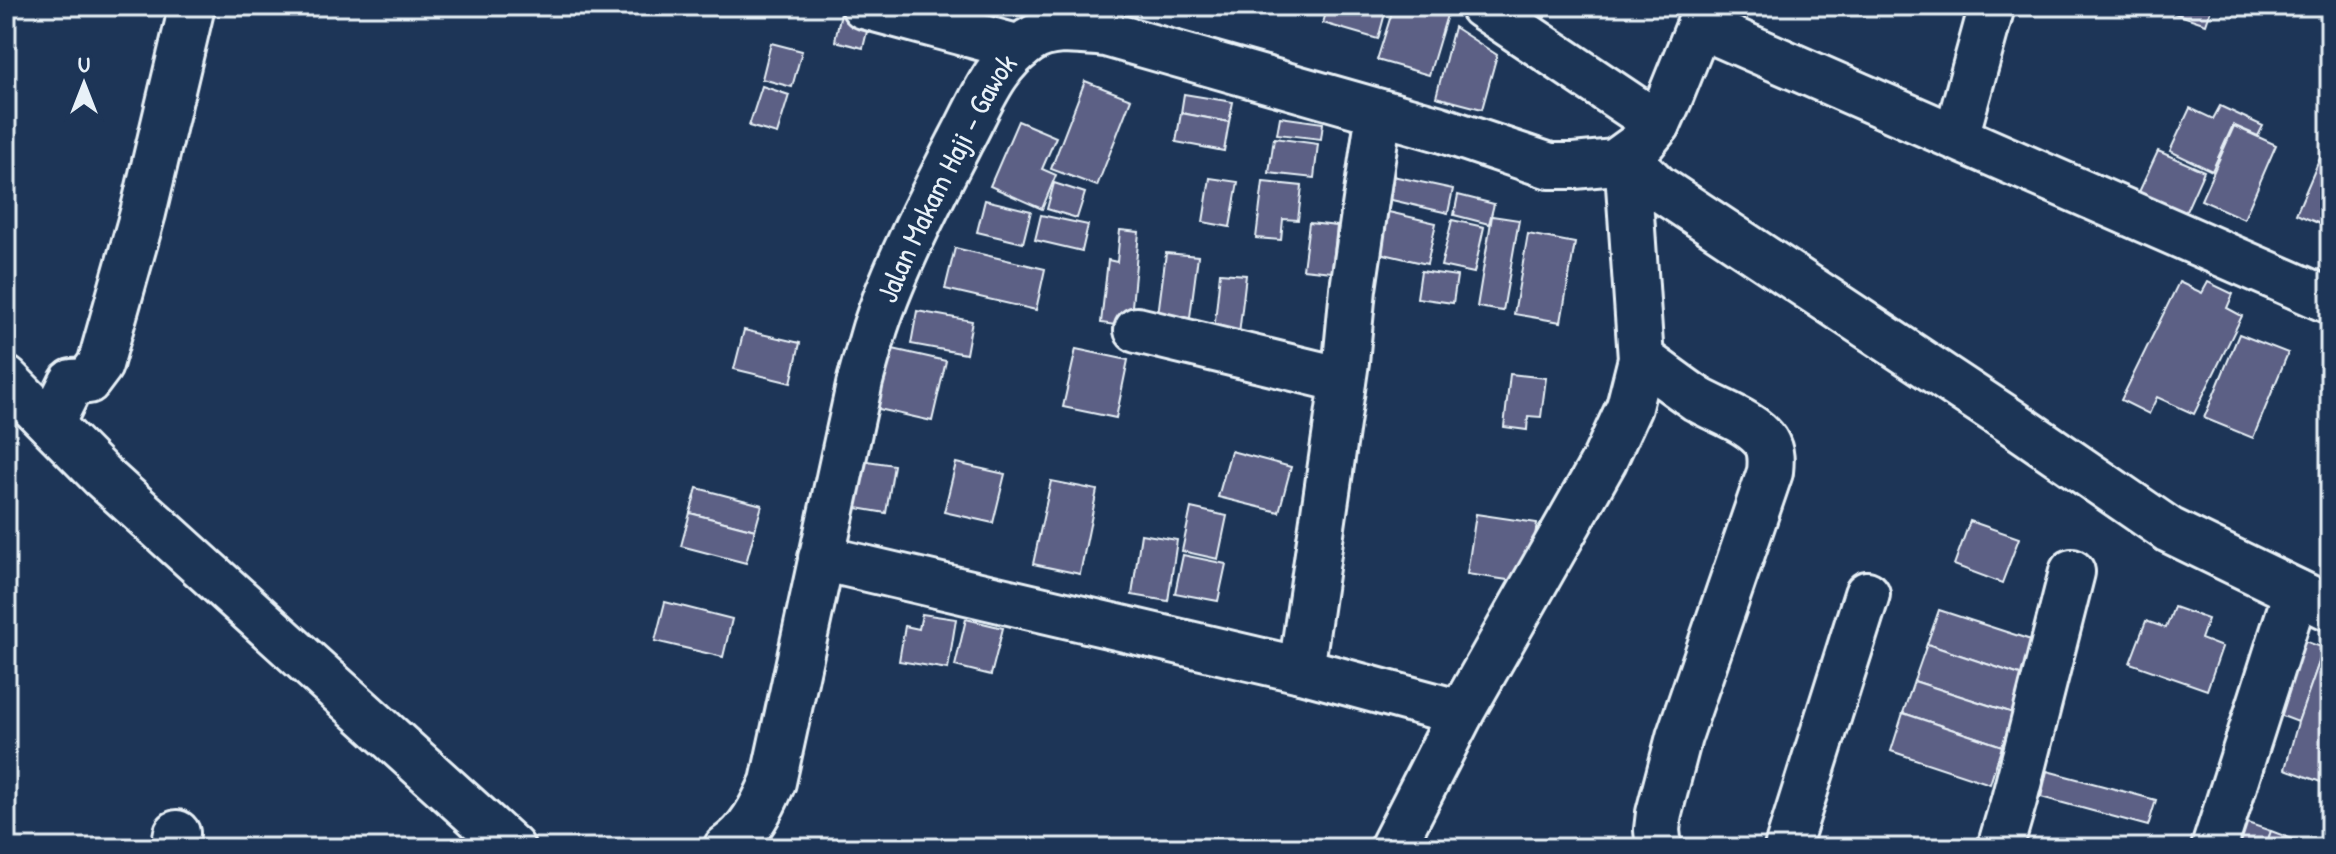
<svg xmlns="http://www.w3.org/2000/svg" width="2336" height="854" font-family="'Patrick Hand',sans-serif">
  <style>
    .building { fill: #5c6085; stroke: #e8f1f8; stroke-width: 2 }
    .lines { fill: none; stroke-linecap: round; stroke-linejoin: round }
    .minor-casing { stroke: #e8f1f8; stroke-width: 50 }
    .minor { stroke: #1d3557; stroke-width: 44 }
    .labels { text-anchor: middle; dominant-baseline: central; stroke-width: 7; stroke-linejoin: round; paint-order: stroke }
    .street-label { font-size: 30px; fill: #e8f1f8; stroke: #1d3557 }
  </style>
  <rect width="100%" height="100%" fill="#1d3557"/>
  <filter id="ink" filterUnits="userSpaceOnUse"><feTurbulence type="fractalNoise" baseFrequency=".0125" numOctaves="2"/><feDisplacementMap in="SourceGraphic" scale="16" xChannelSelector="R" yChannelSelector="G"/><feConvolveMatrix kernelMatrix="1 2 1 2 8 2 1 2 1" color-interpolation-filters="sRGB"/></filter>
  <g filter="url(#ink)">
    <!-- building -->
    <g class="building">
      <path d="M 1328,6 L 1387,6 L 1378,39 L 1323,23 Z"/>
      <path d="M 1394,6 L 1414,6 L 1447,15 L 1429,75 L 1377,60 Z"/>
      <path d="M 1505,6 L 1547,6 L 1545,17 Z"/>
      <path d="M 2153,6 L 2212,6 L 2206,24 Z"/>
      <path d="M 841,12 L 870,19 L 863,48 L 835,41 Z"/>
      <path d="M 1454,27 L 1497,55 L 1482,109 L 1436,97 Z"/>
      <path d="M 771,43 L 802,51 L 792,87 L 762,79 Z"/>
      <path d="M 1085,81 L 1131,99 L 1097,186 L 1051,169 Z"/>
      <path d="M 762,86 L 789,95 L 777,134 L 749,126 Z"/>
      <path d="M 1184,94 L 1233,102 L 1229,122 L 1181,113 Z"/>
      <path d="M 2220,106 L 2263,126 L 2258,136 L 2233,125 L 2212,171 L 2170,151 L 2190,108 L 2213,119 Z"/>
      <path d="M 1181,113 L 1229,122 L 1224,151 L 1176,142 Z"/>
      <path d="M 1280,117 L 1323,123 L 1321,139 L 1277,134 Z"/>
      <path d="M 1018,121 L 1056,137 L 1042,169 L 1056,175 L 1042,209 L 990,186 Z"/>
      <path d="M 2234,126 L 2276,145 L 2244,219 L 2201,200 Z"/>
      <path d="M 2330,135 L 2330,228 L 2296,214 Z"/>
      <path d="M 1274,138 L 1318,144 L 1314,178 L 1269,173 Z"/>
      <path d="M 2158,151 L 2204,171 L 2179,227 L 2132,207 Z"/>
      <path d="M 1388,175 L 1453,189 L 1448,213 L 1383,198 Z"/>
      <path d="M 1210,178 L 1238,182 L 1230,227 L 1203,222 Z"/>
      <path d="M 1263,182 L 1302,186 L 1298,220 L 1283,219 L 1281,240 L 1256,238 Z"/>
      <path d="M 1054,183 L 1085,193 L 1077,218 L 1047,209 Z"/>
      <path d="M 1458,195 L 1494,204 L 1489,224 L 1454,215 Z"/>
      <path d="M 985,200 L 1031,211 L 1023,243 L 977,232 Z"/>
      <path d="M 1380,210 L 1436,223 L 1427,264 L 1371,251 Z"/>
      <path d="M 1041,215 L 1088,225 L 1082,251 L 1035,240 Z"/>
      <path d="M 1492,216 L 1519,220 L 1503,311 L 1477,307 Z"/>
      <path d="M 1452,220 L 1484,227 L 1474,273 L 1441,266 Z"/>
      <path d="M 1309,223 L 1337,226 L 1332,272 L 1303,269 Z"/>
      <path d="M 1120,230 L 1139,232 L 1130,327 L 1101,323 L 1108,260 L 1117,262 Z"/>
      <path d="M 1528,234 L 1575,243 L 1561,322 L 1514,314 Z"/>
      <path d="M 955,248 L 1045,269 L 1036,310 L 945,289 Z"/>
      <path d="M 1166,253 L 1198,256 L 1189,325 L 1157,322 Z"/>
      <path d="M 1421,271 L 1457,276 L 1453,303 L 1417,298 Z"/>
      <path d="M 1220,273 L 1246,275 L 1238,343 L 1213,341 Z"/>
      <path d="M 2179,282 L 2202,293 L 2208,282 L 2233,294 L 2227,308 L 2242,316 L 2194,414 L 2157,397 L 2149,414 L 2121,400 Z"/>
      <path d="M 917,311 L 972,321 L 966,354 L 911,344 Z"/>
      <path d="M 744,330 L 800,343 L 791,383 L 734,369 Z"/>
      <path d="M 2239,334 L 2288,353 L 2253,438 L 2204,418 Z"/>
      <path d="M 884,347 L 946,361 L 932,421 L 870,407 Z"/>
      <path d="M 1076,349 L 1128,360 L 1116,418 L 1063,407 Z"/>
      <path d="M 1510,374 L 1546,378 L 1541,417 L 1528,416 L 1527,430 L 1504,427 Z"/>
      <path d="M 1231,451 L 1291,467 L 1279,512 L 1218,497 Z"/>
      <path d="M 854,459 L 894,465 L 886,513 L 845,506 Z"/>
      <path d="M 956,463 L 1005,474 L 993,523 L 944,512 Z"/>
      <path d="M 1051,481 L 1097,490 L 1080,574 L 1033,564 Z"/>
      <path d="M 697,488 L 762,505 L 755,530 L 690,513 Z"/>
      <path d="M 1191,508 L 1227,516 L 1218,559 L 1182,551 Z"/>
      <path d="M 690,513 L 755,530 L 746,563 L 681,546 Z"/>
      <path d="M 1476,514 L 1537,523 L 1528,583 L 1467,574 Z"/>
      <path d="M 1970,521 L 2019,538 L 2002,583 L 1954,565 Z"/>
      <path d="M 1141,534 L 1177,540 L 1168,601 L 1132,595 Z"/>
      <path d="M 1183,555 L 1226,564 L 1218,601 L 1175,593 Z"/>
      <path d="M 665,602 L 732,619 L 723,657 L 655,641 Z"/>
      <path d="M 2174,607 L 2208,619 L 2201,639 L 2222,647 L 2207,690 L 2130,663 L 2146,621 L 2166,628 Z"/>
      <path d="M 1939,610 L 2037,642 L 2026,677 L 1927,644 Z"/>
      <path d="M 922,614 L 956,619 L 948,669 L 899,661 L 905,626 L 919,629 Z"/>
      <path d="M 966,619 L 1003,628 L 991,675 L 955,666 Z"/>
      <path d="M 2288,635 L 2324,648 L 2298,722 L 2262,708 Z"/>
      <path d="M 1927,644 L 2026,677 L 2013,713 L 1914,681 Z"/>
      <path d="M 2324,648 L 2330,649 L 2329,785 L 2285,769 L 2298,722 Z"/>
      <path d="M 1914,681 L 2013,713 L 2002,746 L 1903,713 Z"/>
      <path d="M 1903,713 L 2002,746 L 1990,784 L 1891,751 Z"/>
      <path d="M 2047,771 L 2156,800 L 2148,826 L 2041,797 Z"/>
      <path d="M 2230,817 L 2271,831 L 2265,848 L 2218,848 Z"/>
      <path d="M 2271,831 L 2311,846 L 2310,848 L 2265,848 Z"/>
    </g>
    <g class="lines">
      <defs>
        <g id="minor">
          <path d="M 864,6 L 1020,48"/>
          <path d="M 1482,6 L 1658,124"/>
          <path d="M 1701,26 L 2330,301"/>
          <path d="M 1956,137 L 1992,6"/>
          <path d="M 1625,156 L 1657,187 L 2009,420 L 2169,530 L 2330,608"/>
          <path d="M 1137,330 L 1343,380"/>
          <path d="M 1641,359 C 1660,372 1678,386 1697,399 C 1719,412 1751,421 1766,442 C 1772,452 1771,462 1770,472 L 1679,737 L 1659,813 L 1657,830 L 1659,848"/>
          <path d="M 6,379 L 102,476 L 512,848"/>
          <path d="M 51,424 L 72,382 L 88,381 L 100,365 L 143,213 L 192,6"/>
          <path d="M 821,558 L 1301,670 L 1461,713"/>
          <path d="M 1301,670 L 1346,362 L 1353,289 L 1379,112"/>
          <path d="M 174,848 L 177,833"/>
          <path id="s1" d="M 726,848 C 750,832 762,807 773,782 L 860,381 C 865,363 870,345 875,328 C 895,267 931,198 961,140 C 980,105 994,64 1029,41 C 1051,26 1081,32 1106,34 L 1440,129 L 1550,166 L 1574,166 L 1615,162 L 1644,141 L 1658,124 L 1671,95 L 1707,6"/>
          <path d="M 1392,848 L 1461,713 L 1604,461 L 1629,407 L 1641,359 L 1629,185 L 1625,156"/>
          <path d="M 1787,848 L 1867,594"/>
          <path d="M 2000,848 L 2014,800 L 2072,572"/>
          <path d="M 2214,848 L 2296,592"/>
        </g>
      </defs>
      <!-- minor casing -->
      <use href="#minor" class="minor-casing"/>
      <!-- minor -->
      <use href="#minor" class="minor"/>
    </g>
  </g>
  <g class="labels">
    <!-- street labels -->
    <g class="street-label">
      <text stroke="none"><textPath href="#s1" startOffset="714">Jalan Makam Haji - Gawok</textPath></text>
    </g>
  </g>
  <!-- margin -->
  <rect width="2336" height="854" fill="none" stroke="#1d3557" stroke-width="32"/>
  <rect x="16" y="16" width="2304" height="822" fill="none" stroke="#e8f1f8" stroke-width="3" filter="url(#ink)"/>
  <!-- north arrow -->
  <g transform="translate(84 84)" stroke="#1d3557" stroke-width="6" paint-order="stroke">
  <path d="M0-6L14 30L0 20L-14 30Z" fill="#e8f1f8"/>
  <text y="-12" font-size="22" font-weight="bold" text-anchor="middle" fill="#e8f1f8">U</text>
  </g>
</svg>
